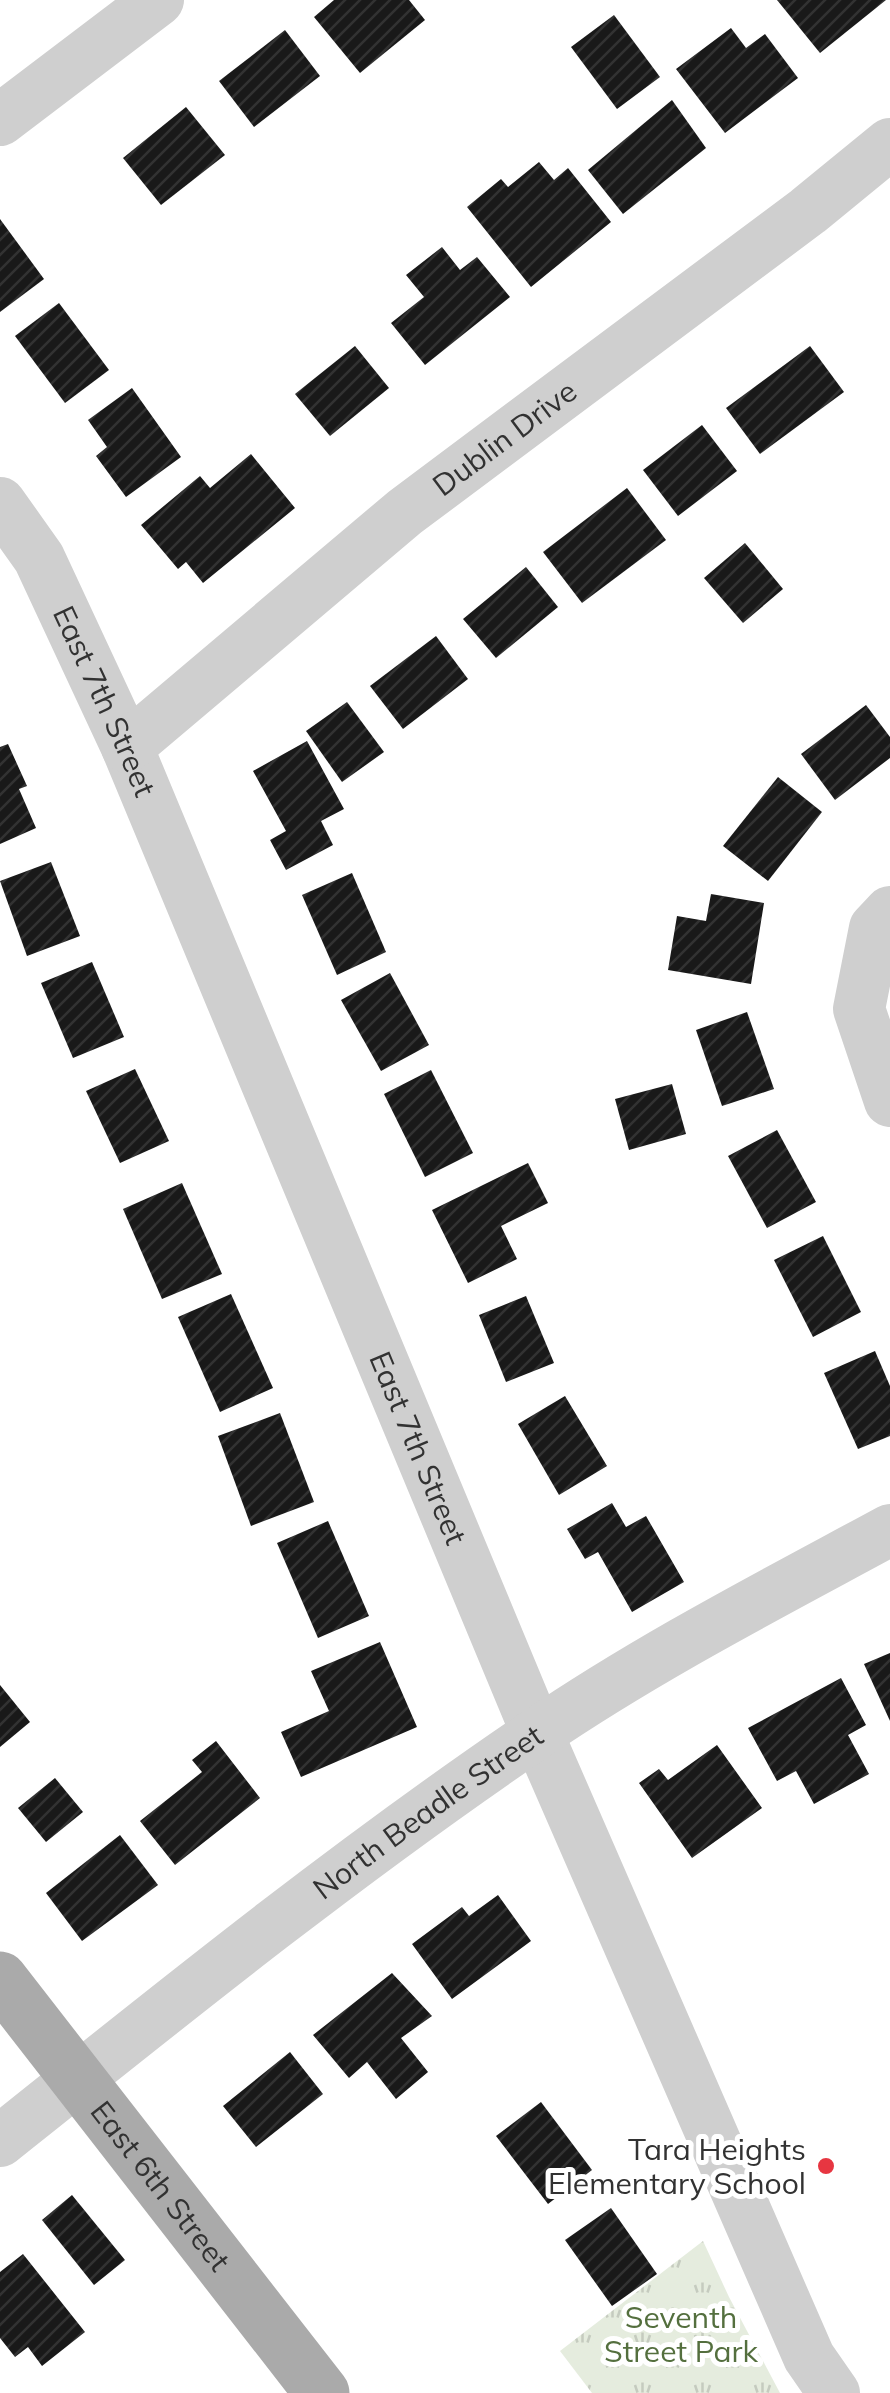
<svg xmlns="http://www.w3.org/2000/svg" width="890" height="2393" font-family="Mulish,sans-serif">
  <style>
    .grass { fill: url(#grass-tufts) }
    .building { fill: url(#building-hatch) }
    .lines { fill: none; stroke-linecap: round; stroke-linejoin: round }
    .minor { stroke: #cfcfcf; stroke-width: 52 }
    .major { stroke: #aaa; stroke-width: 55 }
    .poi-dot { fill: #e73641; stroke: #fff; stroke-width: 4 }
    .labels { text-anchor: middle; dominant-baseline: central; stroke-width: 10; stroke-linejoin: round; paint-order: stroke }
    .street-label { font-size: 30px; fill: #323232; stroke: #fff }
    .poi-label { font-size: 30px; fill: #323232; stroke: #fff; text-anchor: end }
    .park-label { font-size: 30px; fill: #546f3e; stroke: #fff }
  </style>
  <defs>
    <pattern id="grass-tufts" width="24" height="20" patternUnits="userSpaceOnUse" patternTransform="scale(2.5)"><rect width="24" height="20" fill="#e5ecde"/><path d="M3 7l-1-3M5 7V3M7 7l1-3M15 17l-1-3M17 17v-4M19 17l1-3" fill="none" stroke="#c5cbbf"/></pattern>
    <pattern id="building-hatch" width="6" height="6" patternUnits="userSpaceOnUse" patternTransform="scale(2.5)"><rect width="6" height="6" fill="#191919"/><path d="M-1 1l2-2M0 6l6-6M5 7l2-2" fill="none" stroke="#323232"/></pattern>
  </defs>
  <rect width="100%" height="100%" fill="#fff"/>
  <!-- grass -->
  <path class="grass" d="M 703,2241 L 729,2297 L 780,2393 L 592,2393 L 560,2351 Z"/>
  <!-- building -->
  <g class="building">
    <path d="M 334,0 L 409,0 L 425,20 L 360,73 L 314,17 Z"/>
    <path d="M 777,0 L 886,0 L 820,53 Z"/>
    <path d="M 614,15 L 660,77 L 617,109 L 571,47 Z"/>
    <path d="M 731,28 L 746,48 L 765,34 L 798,78 L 725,133 L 676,69 Z"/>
    <path d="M 285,30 L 320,76 L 254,127 L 219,81 Z"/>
    <path d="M 672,100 L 706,148 L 623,214 L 588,170 Z"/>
    <path d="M 186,107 L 225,155 L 161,205 L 123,158 Z"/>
    <path d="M 539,162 L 554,180 L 568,168 L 611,222 L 531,287 L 467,207 L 501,179 L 508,187 Z"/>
    <path d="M 0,219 L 44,279 L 0,312 Z"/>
    <path d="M 442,247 L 460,270 L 477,257 L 510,297 L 425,365 L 391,323 L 424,297 L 406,275 Z"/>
    <path d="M 59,303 L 109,370 L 65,403 L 15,336 Z"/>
    <path d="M 355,346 L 389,388 L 330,436 L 295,394 Z"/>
    <path d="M 810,346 L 844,392 L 760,454 L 726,408 Z"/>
    <path d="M 132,388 L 181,457 L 126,497 L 96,456 L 107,447 L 88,420 Z"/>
    <path d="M 702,425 L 737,471 L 678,516 L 643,470 Z"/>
    <path d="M 251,454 L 295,508 L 203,583 L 186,562 L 178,569 L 141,525 L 200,476 L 210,488 Z"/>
    <path d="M 627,488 L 666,540 L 582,603 L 543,552 Z"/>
    <path d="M 745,543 L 783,589 L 743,623 L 704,578 Z"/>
    <path d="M 526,567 L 558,607 L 496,658 L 463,619 Z"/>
    <path d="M 436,636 L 468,679 L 403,729 L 370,686 Z"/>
    <path d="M 347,702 L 384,752 L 342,782 L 306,731 Z"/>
    <path d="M 866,705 L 890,737 L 890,758 L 835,800 L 801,754 Z"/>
    <path d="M 307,741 L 344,809 L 321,821 L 333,845 L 286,870 L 270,840 L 286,831 L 253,771 Z"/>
    <path d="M 8,744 L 27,786 L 19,789 L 36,828 L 0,844 L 0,747 Z"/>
    <path d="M 778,777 L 822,812 L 768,881 L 723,846 Z"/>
    <path d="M 51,862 L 80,936 L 27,956 L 0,881 Z"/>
    <path d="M 352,873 L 386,952 L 337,975 L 302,895 Z"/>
    <path d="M 711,894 L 764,903 L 751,984 L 668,970 L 677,916 L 706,921 Z"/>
    <path d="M 92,962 L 124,1037 L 73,1058 L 41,983 Z"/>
    <path d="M 390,973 L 429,1045 L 381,1071 L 341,1000 Z"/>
    <path d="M 747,1012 L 774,1089 L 722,1106 L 696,1030 Z"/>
    <path d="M 135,1069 L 169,1141 L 120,1163 L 86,1091 Z"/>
    <path d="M 431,1070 L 473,1153 L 425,1177 L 384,1094 Z"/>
    <path d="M 672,1084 L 686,1134 L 629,1150 L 615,1099 Z"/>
    <path d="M 777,1130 L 816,1202 L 767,1228 L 728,1156 Z"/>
    <path d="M 528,1163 L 548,1203 L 501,1226 L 517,1259 L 468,1283 L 432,1210 Z"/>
    <path d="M 182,1183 L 222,1274 L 162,1299 L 123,1209 Z"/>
    <path d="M 823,1236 L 861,1312 L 813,1337 L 774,1260 Z"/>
    <path d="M 231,1294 L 273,1388 L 220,1412 L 178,1317 Z"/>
    <path d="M 526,1296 L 554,1363 L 506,1382 L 479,1315 Z"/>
    <path d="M 875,1351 L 890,1386 L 890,1436 L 858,1449 L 824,1373 Z"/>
    <path d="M 565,1396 L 607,1466 L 559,1495 L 518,1424 Z"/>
    <path d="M 280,1413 L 314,1502 L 251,1526 L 218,1436 Z"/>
    <path d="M 612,1503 L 626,1527 L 646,1516 L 684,1582 L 632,1612 L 598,1552 L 585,1559 L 567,1529 Z"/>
    <path d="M 328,1521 L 369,1616 L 318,1638 L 277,1543 Z"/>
    <path d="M 380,1642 L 417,1727 L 301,1777 L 281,1732 L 329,1711 L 311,1671 Z"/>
    <path d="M 890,1653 L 890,1721 L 864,1664 Z"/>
    <path d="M 841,1678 L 866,1725 L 848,1735 L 869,1774 L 814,1804 L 796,1771 L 777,1781 L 748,1728 Z"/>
    <path d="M 0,1685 L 30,1722 L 0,1747 Z"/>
    <path d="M 216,1741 L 260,1798 L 175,1865 L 140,1821 L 202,1772 L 192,1760 Z"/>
    <path d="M 717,1745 L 762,1808 L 692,1858 L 639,1783 L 659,1769 L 668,1780 Z"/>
    <path d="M 55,1778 L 83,1812 L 46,1842 L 18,1808 Z"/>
    <path d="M 120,1835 L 158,1885 L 82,1941 L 46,1893 Z"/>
    <path d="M 498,1895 L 531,1941 L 452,1999 L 412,1944 L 462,1907 L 469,1916 Z"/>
    <path d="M 392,1973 L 432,2016 L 401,2038 L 428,2072 L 396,2099 L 367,2062 L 349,2078 L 313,2035 Z"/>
    <path d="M 290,2052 L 323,2094 L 256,2147 L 223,2106 Z"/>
    <path d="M 541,2102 L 592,2170 L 548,2204 L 496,2136 Z"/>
    <path d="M 72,2195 L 125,2260 L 94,2285 L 42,2220 Z"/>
    <path d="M 611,2208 L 657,2274 L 612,2306 L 565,2240 Z"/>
    <path d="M 23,2254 L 85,2332 L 42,2366 L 28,2347 L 15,2357 L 0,2338 L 0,2272 Z"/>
  </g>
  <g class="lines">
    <!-- minor -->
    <g class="minor">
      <path d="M 0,120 L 158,0"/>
      <path id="s1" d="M 0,503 L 39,558 L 127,747 L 537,1733 L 809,2357 L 834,2393"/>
      <path id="s2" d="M 127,747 L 405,512 L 808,211 L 890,144"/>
      <path d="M 890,912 L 875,928 L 859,1009 L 890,1101"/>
      <path id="s3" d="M 0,2141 C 175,2001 350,1860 536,1734 C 649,1657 770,1595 890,1530"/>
    </g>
    <!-- major -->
    <path class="major" id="s4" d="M 0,1979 L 322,2393"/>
  </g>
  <!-- markers -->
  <circle class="poi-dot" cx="826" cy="2166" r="10"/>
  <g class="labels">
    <!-- street labels -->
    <g class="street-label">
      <text stroke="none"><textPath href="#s2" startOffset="488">Dublin Drive</textPath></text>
      <text stroke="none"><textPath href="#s1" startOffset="225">East 7th Street</textPath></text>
      <text stroke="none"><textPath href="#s1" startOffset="1035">East 7th Street</textPath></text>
      <text stroke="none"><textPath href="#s3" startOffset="540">North Beadle Street</textPath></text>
      <text stroke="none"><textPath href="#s4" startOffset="262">East 6th Street</textPath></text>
    </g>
    <!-- poi labels -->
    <g class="poi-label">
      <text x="806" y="2149">Tara Heights<tspan x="806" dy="34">Elementary School</tspan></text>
    </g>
    <!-- park labels -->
    <g class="park-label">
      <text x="681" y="2317">Seventh<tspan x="681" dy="34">Street Park</tspan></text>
    </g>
  </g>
</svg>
